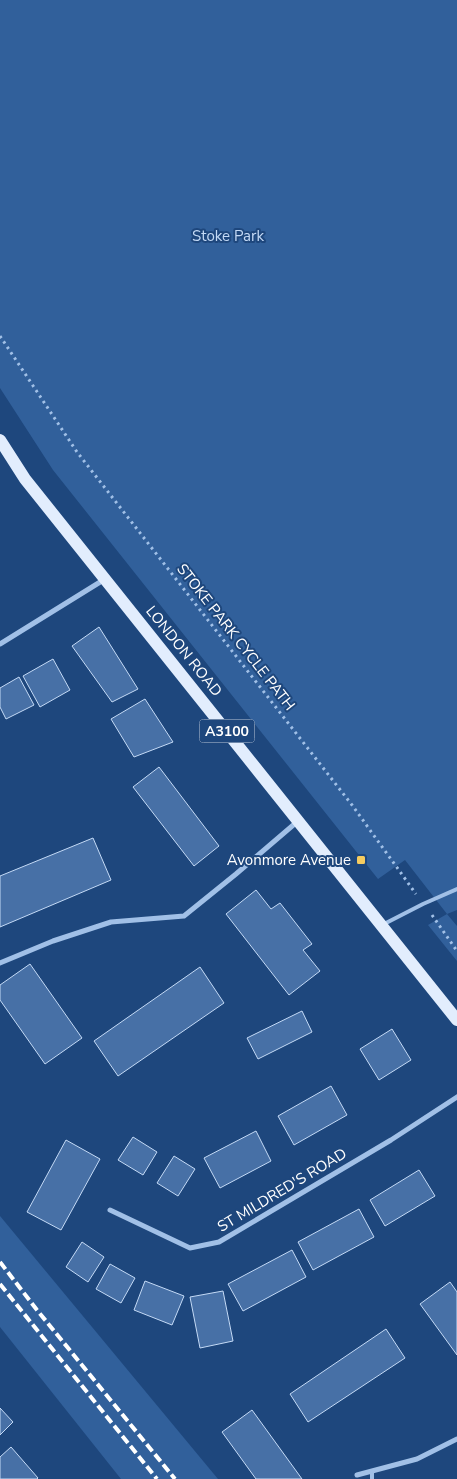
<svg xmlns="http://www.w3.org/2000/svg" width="457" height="1479" font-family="'Nunito Sans',sans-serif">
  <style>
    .green { fill: #31609b }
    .building { fill: #4770a6; stroke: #c4daf6 }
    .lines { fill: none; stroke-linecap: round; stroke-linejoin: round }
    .path { stroke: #a1c0e7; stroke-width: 3; stroke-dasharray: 2.5 4; stroke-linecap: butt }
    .lane { stroke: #a1c0e7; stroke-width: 4 }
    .street { stroke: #a1c0e7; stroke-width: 5 }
    .primary { stroke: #e2edfd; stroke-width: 12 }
    .rail { stroke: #fff; stroke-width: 4; stroke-dasharray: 9 4; stroke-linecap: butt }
    .poi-dot { fill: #f6cc60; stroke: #1e477d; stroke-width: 2 }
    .labels { text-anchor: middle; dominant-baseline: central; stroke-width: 4; stroke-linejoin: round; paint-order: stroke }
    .shield { fill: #1e477d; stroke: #bcc8d8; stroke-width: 1 }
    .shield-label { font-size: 14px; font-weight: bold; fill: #fff }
    .park-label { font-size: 15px; fill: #c4daf6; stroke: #1e477d }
    .street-label { font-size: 15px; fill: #fff; stroke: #1e477d }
    .poi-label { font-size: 15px; fill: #fff; stroke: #1e477d; text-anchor: end }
  </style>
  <rect width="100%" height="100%" fill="#1e477d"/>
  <!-- green -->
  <g class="green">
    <path d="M 0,0 L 457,0 L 457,910 L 447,914 L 457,926 L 457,961 L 428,925 L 447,914 L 405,860 L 378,879 L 53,470 L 0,388 Z"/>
    <path d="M 0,1216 L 218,1479 L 121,1479 L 0,1327 Z"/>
  </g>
  <!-- building -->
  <g class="building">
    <path d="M 99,627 L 138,689 L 112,702 L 72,646 Z"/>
    <path d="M 53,659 L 70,690 L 40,707 L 23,676 Z"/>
    <path d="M 19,677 L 34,705 L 6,719 L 0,707 L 0,688 Z"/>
    <path d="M 145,699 L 173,742 L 134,757 L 111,719 Z"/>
    <path d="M 159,767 L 219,846 L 194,866 L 133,787 Z"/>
    <path d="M 93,838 L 111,880 L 0,927 L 0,876 Z"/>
    <path d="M 256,890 L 271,909 L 280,903 L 312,944 L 303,950 L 320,971 L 289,995 L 226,914 Z"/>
    <path d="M 30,964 L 82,1038 L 45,1064 L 0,1000 L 0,985 Z"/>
    <path d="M 200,967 L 224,1003 L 118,1076 L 94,1041 Z"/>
    <path d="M 302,1011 L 312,1032 L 258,1059 L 247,1038 Z"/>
    <path d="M 392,1029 L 411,1060 L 379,1080 L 360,1049 Z"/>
    <path d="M 331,1086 L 347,1115 L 294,1145 L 278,1116 Z"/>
    <path d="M 256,1131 L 271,1161 L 220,1188 L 204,1158 Z"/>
    <path d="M 133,1137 L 157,1152 L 143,1175 L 118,1160 Z"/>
    <path d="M 66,1140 L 100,1159 L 61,1230 L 27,1212 Z"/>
    <path d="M 174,1156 L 195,1169 L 178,1196 L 157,1183 Z"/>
    <path d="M 419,1170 L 435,1196 L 385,1226 L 370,1200 Z"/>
    <path d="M 359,1209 L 374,1237 L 313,1270 L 298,1242 Z"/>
    <path d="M 82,1242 L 104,1257 L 88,1282 L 66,1267 Z"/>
    <path d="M 292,1250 L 306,1277 L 243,1311 L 228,1284 Z"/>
    <path d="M 110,1264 L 135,1278 L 121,1303 L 96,1289 Z"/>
    <path d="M 145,1281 L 184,1296 L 172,1325 L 134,1310 Z"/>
    <path d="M 450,1282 L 457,1292 L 457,1355 L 420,1304 Z"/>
    <path d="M 223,1291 L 233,1341 L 200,1348 L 190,1297 Z"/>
    <path d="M 386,1329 L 405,1358 L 308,1422 L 290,1394 Z"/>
    <path d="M 0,1408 L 13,1422 L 0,1435 Z"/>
    <path d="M 252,1410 L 302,1479 L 256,1479 L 222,1432 Z"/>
    <path d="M 11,1447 L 38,1478 L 37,1479 L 0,1479 L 0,1457 Z"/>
  </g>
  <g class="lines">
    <!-- path -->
    <g class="path">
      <path d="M 0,336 L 77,452 L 352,805 L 416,894"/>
      <path d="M 432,915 L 457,951"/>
    </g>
    <!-- lane -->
    <g class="lane">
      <path d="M 384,924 L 423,904 L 457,889"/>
      <path d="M 372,1471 L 372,1479"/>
    </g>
    <!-- street -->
    <g class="street">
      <path d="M 0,644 L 105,579"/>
      <path d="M 0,963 L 53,941 L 111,922 L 184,916 L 236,874 L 298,821"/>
      <path d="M 110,1210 L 190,1248 L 219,1242 L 391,1140 L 457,1097"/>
      <path d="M 357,1475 L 417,1459 L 457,1439"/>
    </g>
    <!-- primary -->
    <path class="primary" d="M 0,440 L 25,479 L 457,1020"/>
    <!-- rail -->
    <g class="rail">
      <path d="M 0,1262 L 37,1310 L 175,1479"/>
      <path d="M 0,1284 L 157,1479"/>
    </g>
  </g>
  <!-- markers -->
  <rect class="poi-dot" x="356" y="855" width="10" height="10" rx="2.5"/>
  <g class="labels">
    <!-- shield labels -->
    <rect class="shield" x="199.5" y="719.5" width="55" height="23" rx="4"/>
    <g class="shield-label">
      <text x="227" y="731">A3100</text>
    </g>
    <!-- park labels -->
    <g class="park-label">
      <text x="228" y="236">Stoke Park</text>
    </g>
    <!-- street labels -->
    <g class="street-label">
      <text transform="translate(236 637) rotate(52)">STOKE PARK CYCLE PATH</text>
      <text transform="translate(184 651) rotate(51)">LONDON ROAD</text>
      <text transform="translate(282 1190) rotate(-31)">ST MILDRED'S ROAD</text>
    </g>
    <!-- poi labels -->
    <g class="poi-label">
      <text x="351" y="860">Avonmore Avenue</text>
    </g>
  </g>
</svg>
